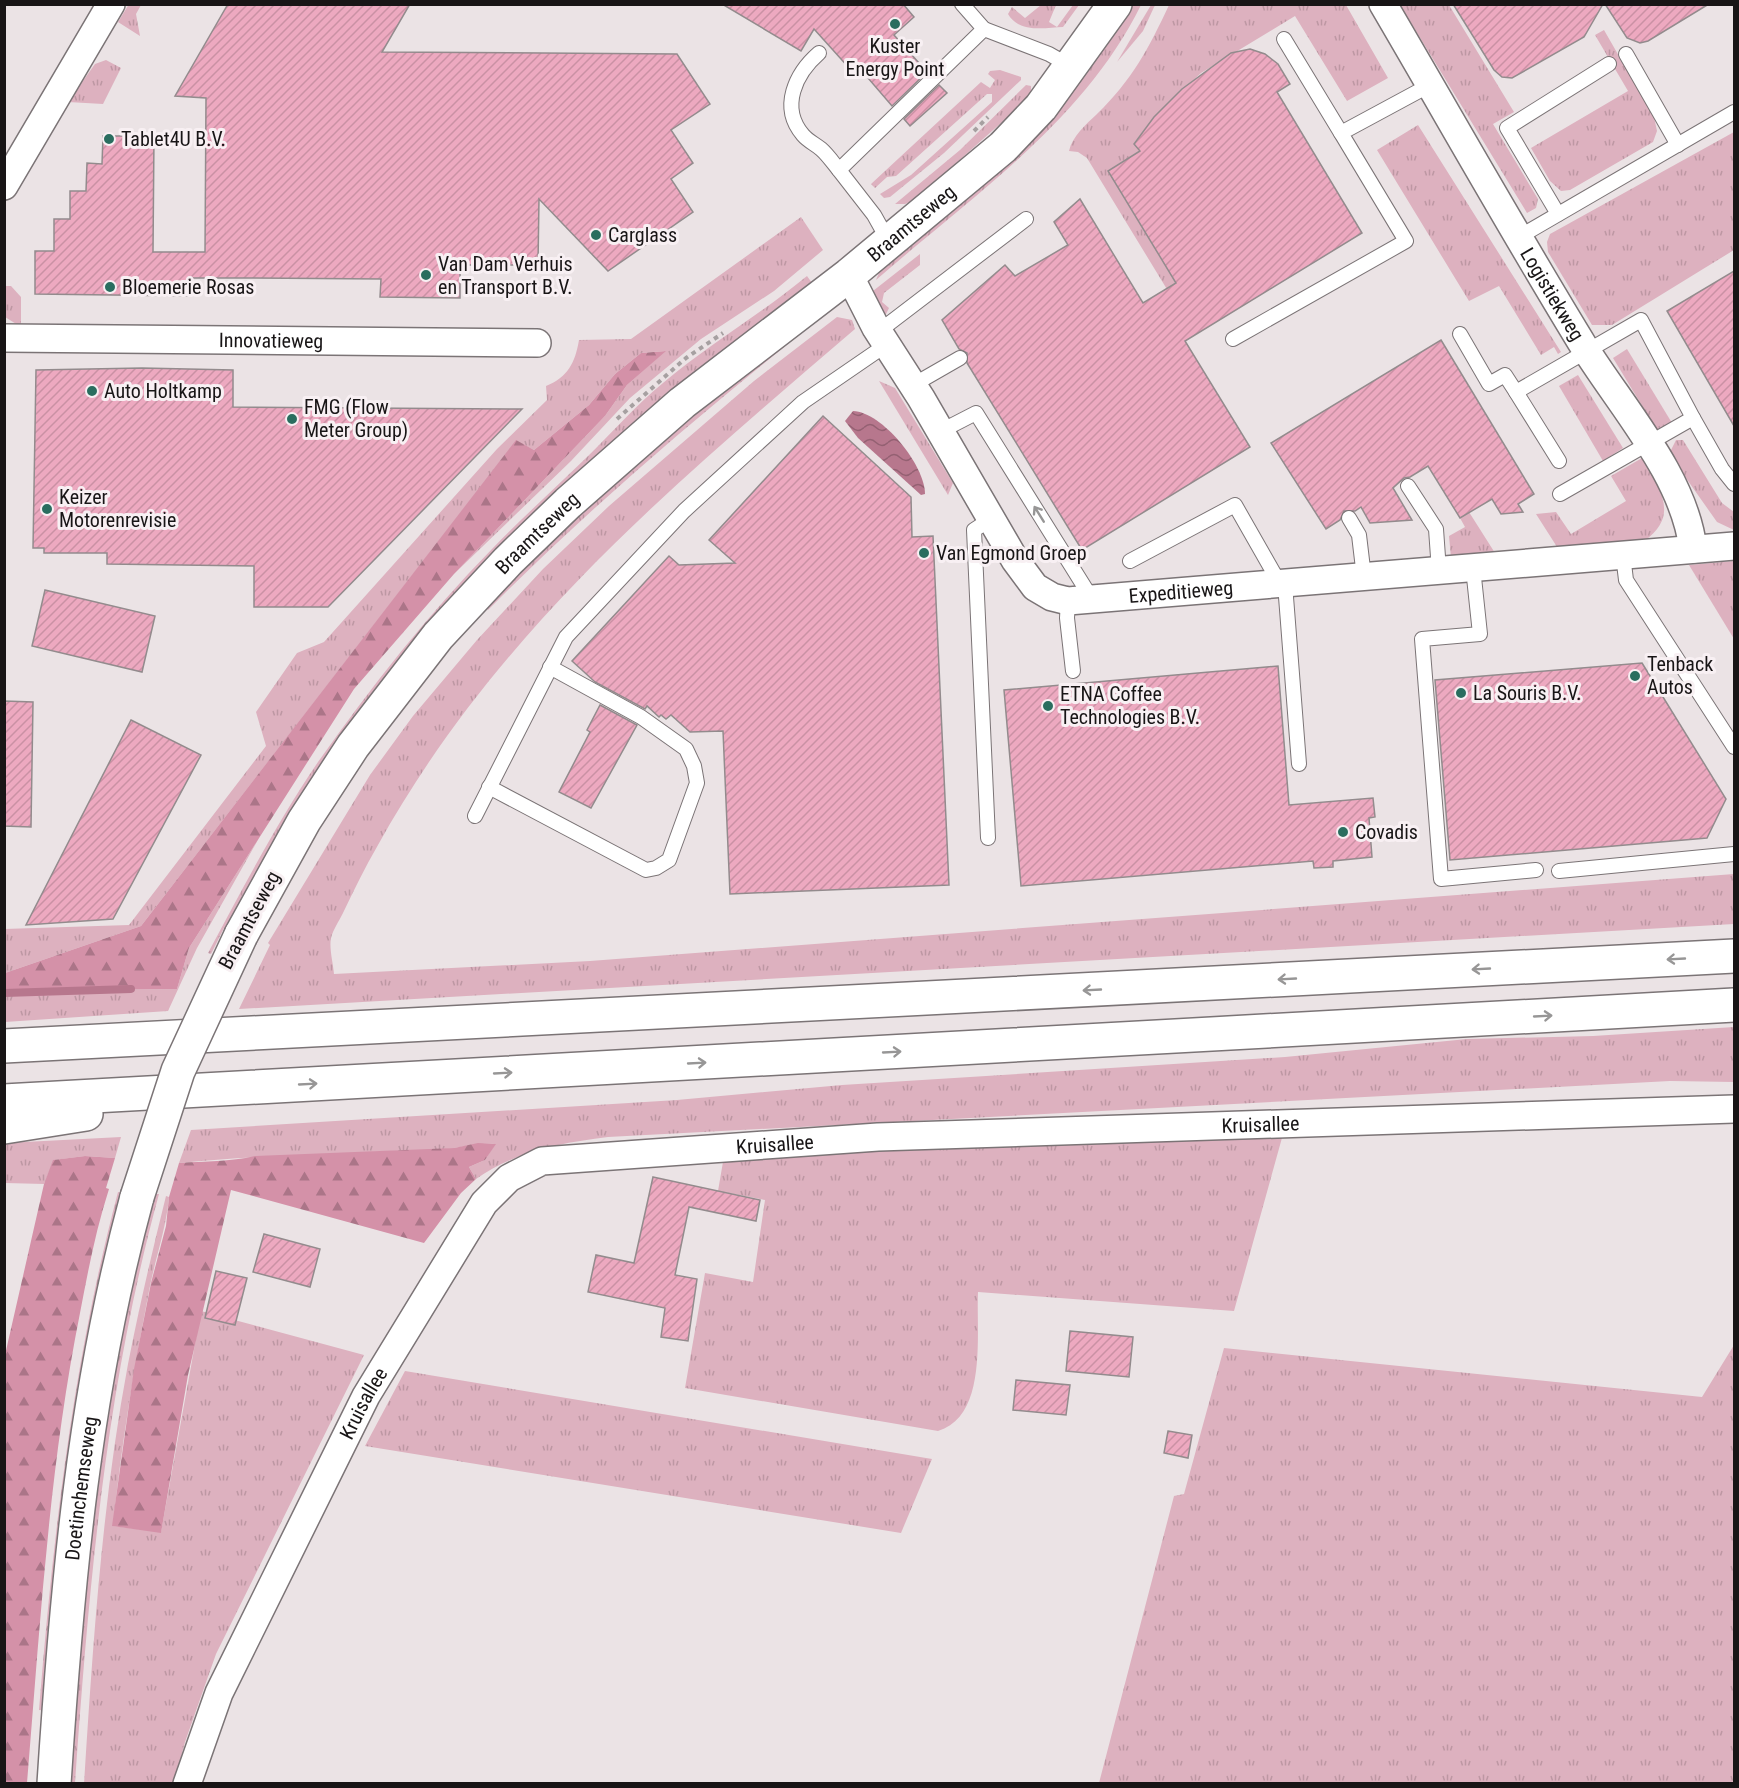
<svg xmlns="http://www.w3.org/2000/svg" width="1739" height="1788" font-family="'Roboto Condensed',sans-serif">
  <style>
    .grass { fill: url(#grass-tufts) }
    .forest { fill: url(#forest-firs) }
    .water { fill: url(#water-waves) }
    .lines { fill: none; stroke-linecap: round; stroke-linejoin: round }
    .stream { stroke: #b7778d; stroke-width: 8 }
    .building { fill: url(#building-hatch); stroke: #938b8d; stroke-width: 1.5 }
    .lane-casing { stroke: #7b7476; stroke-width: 16 }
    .street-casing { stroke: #7b7476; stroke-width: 30 }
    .secondary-casing { stroke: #7b7476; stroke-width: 36 }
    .highway-casing { stroke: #7b7476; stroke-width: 36 }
    .path { stroke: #a6a0a1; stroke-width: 4; stroke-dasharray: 4.5 4.5; stroke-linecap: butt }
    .lane { stroke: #fff; stroke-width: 14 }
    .street { stroke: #fff; stroke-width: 27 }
    .secondary { stroke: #fff; stroke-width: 33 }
    .highway { stroke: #fff; stroke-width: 33 }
    .secondary-bridge-casing { stroke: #7b7476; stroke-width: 36; stroke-linecap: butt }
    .secondary-bridge { stroke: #fff; stroke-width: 33 }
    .oneway { stroke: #979696 }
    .poi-dot { fill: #2a6d5f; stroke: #f8f0f3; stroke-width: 2 }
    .labels { text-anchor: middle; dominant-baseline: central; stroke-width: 6; stroke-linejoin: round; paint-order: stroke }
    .poi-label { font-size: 20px; fill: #181516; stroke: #f8f0f3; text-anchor: start }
    .street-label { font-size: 20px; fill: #181516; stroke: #f8f0f3 }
  </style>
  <defs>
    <pattern id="grass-tufts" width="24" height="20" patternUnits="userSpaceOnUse" patternTransform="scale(1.5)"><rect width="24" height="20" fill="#ddb1bf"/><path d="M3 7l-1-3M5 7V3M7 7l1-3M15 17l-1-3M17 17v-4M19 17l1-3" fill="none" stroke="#bd97a3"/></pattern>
    <pattern id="forest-firs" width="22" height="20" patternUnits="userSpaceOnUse" patternTransform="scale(1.5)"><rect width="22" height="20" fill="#d491a8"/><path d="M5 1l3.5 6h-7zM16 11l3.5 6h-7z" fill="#ab7588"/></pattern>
    <pattern id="water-waves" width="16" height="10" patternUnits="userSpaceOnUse" patternTransform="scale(1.5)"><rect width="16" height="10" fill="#b7778d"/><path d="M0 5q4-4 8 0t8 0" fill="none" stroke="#946072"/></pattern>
    <pattern id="building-hatch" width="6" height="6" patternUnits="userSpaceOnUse" patternTransform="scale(1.5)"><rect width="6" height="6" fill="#eda9c0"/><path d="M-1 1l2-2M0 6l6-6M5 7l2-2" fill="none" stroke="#ca91a4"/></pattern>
  </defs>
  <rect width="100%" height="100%" fill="#ebe3e5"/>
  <!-- grass -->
  <g class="grass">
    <path d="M 129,4 L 141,5 L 136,14 L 140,36 L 118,22 Z"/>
    <path d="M 1041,5 L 1056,5 L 1049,22 L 1057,27 L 1073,5 L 1079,5 L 1063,27 C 1044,28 1019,33 1008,14 L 1012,7 L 1025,18 Z"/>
    <path d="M 1130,5 L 1141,5 C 1084,121 971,197 876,280 L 881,268 L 1072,91 L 1111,39 Z"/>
    <path d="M 1151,5 L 1155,5 L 1143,31 L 1117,62 Z"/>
    <path d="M 1169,5 L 1346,5 L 1388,78 L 1347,101 L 1295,16 L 1201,73 L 1154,117 L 1134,143 L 1140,151 L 1108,171 L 1202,326 L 1193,332 L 1087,158 L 1078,152 L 1069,151 C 1072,137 1086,124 1097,114 C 1132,80 1149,48 1169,5 Z"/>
    <path d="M 1400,5 L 1449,5 L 1514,112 L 1493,124 L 1538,199 L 1536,208 L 1527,213 Z"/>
    <path d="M 1604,30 L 1654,117 L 1657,131 L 1653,142 L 1570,190 L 1561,191 L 1550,181 L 1531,148 L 1628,91 L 1595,35 Z"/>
    <path d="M 106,60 L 121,68 L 103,104 L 68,102 L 95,64 Z"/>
    <path d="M 1000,70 L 1021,77 L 1021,80 L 944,153 L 890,197 L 884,198 L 880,194 L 911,175 L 992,102 L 992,94 L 987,94 L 896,176 L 887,177 L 875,188 L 871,184 L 981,82 L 990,88 L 995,80 L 988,74 L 990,71 Z"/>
    <path d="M 1026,85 L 1031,86 L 1031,96 L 916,199 L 905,204 L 895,204 L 960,150 Z"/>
    <path d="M 1418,125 L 1561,352 L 1558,354 L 1554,347 L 1541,355 L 1499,286 L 1469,301 L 1377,150 Z"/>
    <path d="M 1734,132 L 1734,250 L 1612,325 L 1592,325 L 1548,252 L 1547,242 L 1550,234 Z"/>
    <path d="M 801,217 L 823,250 L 774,291 L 701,339 L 630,398 L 571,461 L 454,574 L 605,416 L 627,385 L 665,351 L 641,353 L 615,374 L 589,405 L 534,450 L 516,441 L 141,926 L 5,973 L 4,929 L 129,925 L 266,746 L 256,712 L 297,653 L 324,642 L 497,449 L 547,400 L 546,386 C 568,377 575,363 579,340 L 631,339 Z"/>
    <path d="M 920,254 L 920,265 L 884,293 L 882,302 L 889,308 L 886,314 L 883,314 L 873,291 Z"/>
    <path d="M 807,276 L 812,283 L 599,457 L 228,929 L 224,928 L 211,954 L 208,953 C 243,888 277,822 318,762 C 371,687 428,614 492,549 C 522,518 554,489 585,459 C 611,434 635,406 663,383 C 709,344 761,314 807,276 Z"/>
    <path d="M 4,286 L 11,286 L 21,297 L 21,327 L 5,317 Z"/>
    <path d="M 817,315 L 820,318 C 704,411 592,505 488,610 L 486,607 C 581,495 702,406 817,315 Z"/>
    <path d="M 837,317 L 852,320 L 855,329 C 673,485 496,632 378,845 C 365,867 354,890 343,913 C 339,921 333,930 331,938 C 329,948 333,963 334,974 L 590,961 L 1734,874 L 1734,924 L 239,1009 L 270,945 L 268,943 L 370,775 L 413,716 L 477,640 L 543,569 L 609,506 L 754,381 Z"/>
    <path d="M 1627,349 L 1672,423 L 1658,432 L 1613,358 Z"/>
    <path d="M 1578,375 L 1623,448 L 1603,461 L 1559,386 Z"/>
    <path d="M 879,381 L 895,388 L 953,483 L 948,495 Z"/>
    <path d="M 1676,440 L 1683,440 L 1722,503 L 1734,512 L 1734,530 L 1717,522 L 1669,454 Z"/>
    <path d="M 1642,458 C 1659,488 1681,515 1644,541 L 1559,550 L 1536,514 L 1556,512 L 1571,534 L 1626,501 L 1611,476 Z"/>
    <path d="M 1469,512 L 1495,553 L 1451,558 L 1449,536 L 1465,527 L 1460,518 Z"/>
    <path d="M 1734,561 L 1734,639 L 1689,565 Z"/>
    <path d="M 259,838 L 197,948 L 168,1011 L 5,1022 L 4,991 L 177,989 L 189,948 Z"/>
    <path d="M 1734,1027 L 1734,1082 L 1670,1081 L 608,1137 C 560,1143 516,1151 476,1179 L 469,1167 L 485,1160 L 495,1144 C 480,1143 469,1146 454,1148 C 433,1151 411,1150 390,1151 C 319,1155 249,1156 179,1163 L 191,1130 L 677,1100 L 842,1085 L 1285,1057 L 1467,1039 L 1593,1036 Z"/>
    <path d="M 1285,1127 L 1234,1311 L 978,1292 C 976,1333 988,1416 938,1431 L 685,1388 L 705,1273 L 753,1282 L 765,1200 L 718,1191 L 724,1156 Z"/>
    <path d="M 121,1137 L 115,1158 L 85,1156 L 54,1160 L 44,1184 L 5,1183 L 5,1143 Z"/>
    <path d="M 118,1192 L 123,1193 L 47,1711 L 39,1710 C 53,1535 73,1362 118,1192 Z"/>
    <path d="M 155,1194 L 159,1194 C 106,1387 89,1584 75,1783 L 68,1784 C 75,1696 80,1607 90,1520 C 102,1409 125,1300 155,1194 Z"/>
    <path d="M 166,1196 L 169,1197 C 166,1230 155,1259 149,1291 C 134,1369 121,1447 113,1526 L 161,1532 L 201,1311 L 364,1355 L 216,1654 L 185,1742 L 174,1783 L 84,1784 C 93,1644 102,1502 128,1364 C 139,1308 152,1252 166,1196 Z"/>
    <path d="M 1734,1345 L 1734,1783 L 1099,1783 L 1174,1496 L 1184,1494 L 1224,1348 L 1702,1397 Z"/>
    <path d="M 405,1371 L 932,1459 L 901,1533 L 365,1446 Z"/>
  </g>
  <!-- forest -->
  <g class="forest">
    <path d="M 666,351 L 627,385 L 605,416 L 454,574 L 354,689 L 189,948 L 177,989 L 5,991 L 5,973 L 141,926 L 516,440 L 534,450 L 589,405 L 615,374 L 641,353 Z"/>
    <path d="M 478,1143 L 496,1144 L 485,1160 L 469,1167 L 476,1179 L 461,1193 L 424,1243 L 231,1190 L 188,1375 L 161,1533 L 112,1526 L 134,1369 L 151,1283 L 166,1226 L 169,1197 L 179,1163 C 205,1161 230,1162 255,1156 L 454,1148 Z"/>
    <path d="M 85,1156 L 115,1158 L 106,1188 L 109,1189 C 96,1229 88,1271 80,1313 C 49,1468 40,1626 27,1783 L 5,1783 L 5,1355 L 44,1184 L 53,1160 Z"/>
  </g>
  <!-- water -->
  <path class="water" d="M 853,411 C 882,412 925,465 925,494 L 921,495 L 858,438 L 845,421 Z"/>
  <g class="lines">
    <!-- stream -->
    <path class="stream" d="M 4,993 L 131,989"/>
  </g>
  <!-- building -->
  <g class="building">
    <path d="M 228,4 L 410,4 L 382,52 L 677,54 L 710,104 L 671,130 L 693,163 L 671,179 L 693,212 L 608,271 L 539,199 L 538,265 L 460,265 L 460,298 L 380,297 L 381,279 L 242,278 L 189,278 L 189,296 L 35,294 L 35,251 L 54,251 L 54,219 L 70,219 L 70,191 L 86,191 L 87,163 L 102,164 L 103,136 L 154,136 L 153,252 L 205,252 L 206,98 L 175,96 Z"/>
    <path d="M 722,4 L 903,4 L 914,17 L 894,35 L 927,72 L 892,106 L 856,64 L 850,69 L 814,29 L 801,51 Z"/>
    <path d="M 1453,4 L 1603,4 L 1584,37 L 1512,78 L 1502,77 L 1494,70 Z"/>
    <path d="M 1605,4 L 1709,4 L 1648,41 L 1640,43 L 1627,38 Z"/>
    <path d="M 1250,49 L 1265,54 L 1278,64 L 1290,84 L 1277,92 L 1362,233 L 1185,341 L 1250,447 L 1082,550 L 967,363 L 967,353 L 959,349 L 942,320 L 1005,265 L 1015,276 L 1068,245 L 1054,222 L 1080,199 L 1143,303 L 1176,283 L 1108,171 L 1140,151 L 1134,144 L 1154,117 L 1182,89 L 1231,53 Z"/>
    <path d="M 939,85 L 947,93 L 910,126 L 904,119 Z"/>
    <path d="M 1734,271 L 1734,426 L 1667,311 Z"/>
    <path d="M 1441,340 L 1534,494 L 1518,504 L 1523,512 L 1501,514 L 1492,499 L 1460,518 L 1428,466 L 1410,477 L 1404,478 L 1393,488 L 1412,520 L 1370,523 L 1361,507 L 1355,511 L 1344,511 L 1340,520 L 1326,529 L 1271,443 Z"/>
    <path d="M 142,368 L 233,370 L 233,407 L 522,409 L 328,607 L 254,607 L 254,566 L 107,564 L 107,553 L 44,553 L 44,548 L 33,548 L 36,370 Z"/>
    <path d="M 823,416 L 911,497 L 912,537 L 933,536 L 949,885 L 730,894 L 723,731 L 690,732 L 671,715 L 666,719 L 661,715 L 659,717 L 647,706 L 645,709 L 595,682 L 572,661 L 669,556 L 679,565 L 735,563 L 709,540 Z"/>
    <path d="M 45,590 L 155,616 L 142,672 L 32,646 Z"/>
    <path d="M 1642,663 L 1726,799 L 1707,838 L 1450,860 L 1435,680 Z"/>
    <path d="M 1278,666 L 1289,805 L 1373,798 L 1375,817 L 1369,818 L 1372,857 L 1333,861 L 1333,867 L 1314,868 L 1313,861 L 1021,886 L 1004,690 Z"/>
    <path d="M 4,701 L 33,702 L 31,827 L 4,826 Z"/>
    <path d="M 600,705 L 637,725 L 591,808 L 559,792 L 590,732 L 587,730 Z"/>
    <path d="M 131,720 L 201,755 L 113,919 L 26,925 Z"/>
    <path d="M 653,1177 L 760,1200 L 756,1221 L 689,1207 L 675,1275 L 697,1279 L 688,1341 L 661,1337 L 665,1308 L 588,1292 L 596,1255 L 634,1263 Z"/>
    <path d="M 264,1234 L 320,1249 L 310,1287 L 253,1272 Z"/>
    <path d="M 216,1271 L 247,1278 L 235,1325 L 205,1318 Z"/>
    <path d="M 1070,1331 L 1133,1337 L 1129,1377 L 1066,1371 Z"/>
    <path d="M 1016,1380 L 1070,1385 L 1066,1415 L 1013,1410 Z"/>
    <path d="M 1168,1431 L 1192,1435 L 1188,1458 L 1164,1453 Z"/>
  </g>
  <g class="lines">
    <defs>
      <g id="lane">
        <path d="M 962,4 L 984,29"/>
        <path d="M 1284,39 L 1341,133"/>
        <path d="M 819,53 C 796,73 779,107 803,135 C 808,141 815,144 821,149 C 828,155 834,164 839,170"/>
        <path d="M 1626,54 L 1678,145"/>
        <path d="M 1558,214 L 1507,128 L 1609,64"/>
        <path d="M 1519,237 L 1734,112"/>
        <path d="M 888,240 L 874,215 L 839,170 L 984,29 L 1049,54 L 1070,66"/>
        <path d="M 878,332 L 1026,219"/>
        <path d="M 1460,334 L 1489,384 L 1505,375 L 1516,392"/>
        <path d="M 1233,339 L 1406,241 L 1341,133 L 1430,85"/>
        <path d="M 913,385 L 960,358"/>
        <path d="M 1693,418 L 1722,469 L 1734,484"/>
        <path d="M 941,431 L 976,413 L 1092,599"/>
        <path d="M 1559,461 L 1516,392 L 1641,320 L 1693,418 L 1560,494"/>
        <path d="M 1408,486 L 1436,529 L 1439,571"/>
        <path d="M 1349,518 L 1359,535 L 1364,577"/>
        <path d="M 1623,555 L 1626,580 L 1734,747"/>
        <path d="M 1130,561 L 1235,505 L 1280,584"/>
        <path d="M 1473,568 L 1480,634 L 1422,639 L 1441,879 L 1536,870"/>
        <path d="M 1285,584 L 1299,764"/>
        <path d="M 1068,601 L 1067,618 L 1073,671"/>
        <path d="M 489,787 L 646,870 L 656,868 L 669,860 L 697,783 L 694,766 L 686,749 L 641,717 L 550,667"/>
        <path d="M 475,816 L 566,637 L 684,511 L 803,402 L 886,345"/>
        <path d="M 988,838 L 974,530 L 991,519"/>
        <path d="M 1559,871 L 1734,854"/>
      </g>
      <g id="street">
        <path id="s1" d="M 1383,4 C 1451,120 1516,236 1586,350 C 1624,410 1685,478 1693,549"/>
        <path d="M 4,186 L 111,4"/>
        <path id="s2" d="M 849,275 L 876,328 L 921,398 L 1015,560 L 1035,587 L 1052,597 L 1068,601 L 1734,546"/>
        <path id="s3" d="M 4,338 L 537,343"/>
        <path id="s4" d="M 187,1784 L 219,1693 L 366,1396 L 484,1203 L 509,1178 L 542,1161 L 878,1137 L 1734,1109"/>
      </g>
      <g id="secondary">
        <path id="s5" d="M 241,935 L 304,821 L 353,746 L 438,636 L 508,561 L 568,503 L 682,403 L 849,275 L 1003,147 L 1041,107 L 1115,4"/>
        <path id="s6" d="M 54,1784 C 67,1583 84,1392 137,1197"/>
      </g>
      <g id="highway">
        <path d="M 4,1046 L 1734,956"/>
        <path d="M 4,1101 L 1734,1005"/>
        <path d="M 4,1127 L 86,1114"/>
      </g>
    </defs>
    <!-- lane casing -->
    <use href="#lane" class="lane-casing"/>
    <!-- street casing -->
    <use href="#street" class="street-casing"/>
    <!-- secondary casing -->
    <use href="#secondary" class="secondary-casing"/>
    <!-- highway casing -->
    <use href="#highway" class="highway-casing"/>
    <!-- path -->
    <g class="path">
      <path d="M 974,131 L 988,117"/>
      <path d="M 617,419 L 686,358 L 723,333"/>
    </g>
    <!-- lane -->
    <use href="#lane" class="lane"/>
    <!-- street -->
    <use href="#street" class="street"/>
    <!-- secondary -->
    <use href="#secondary" class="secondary"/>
    <!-- highway -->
    <use href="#highway" class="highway"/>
    <defs>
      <path id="secondary-bridge" d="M 137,1197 L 178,1071 L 241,935"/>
    </defs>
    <!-- secondary-bridge casing -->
    <use href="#secondary-bridge" class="secondary-bridge-casing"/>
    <!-- secondary-bridge -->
    <use href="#secondary-bridge" class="secondary-bridge"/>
  </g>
  <!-- one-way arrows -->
  <defs><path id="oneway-shaft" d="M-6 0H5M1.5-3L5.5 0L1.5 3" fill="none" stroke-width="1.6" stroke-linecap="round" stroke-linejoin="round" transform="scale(1.5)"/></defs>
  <g class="oneway">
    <use href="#oneway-shaft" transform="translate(1039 514) rotate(-122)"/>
    <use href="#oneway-shaft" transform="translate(1676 959) rotate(177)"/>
    <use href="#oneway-shaft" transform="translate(1481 969) rotate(177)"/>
    <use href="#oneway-shaft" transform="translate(1287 979) rotate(177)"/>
    <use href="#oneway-shaft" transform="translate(1092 990) rotate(177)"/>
    <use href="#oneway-shaft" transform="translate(1543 1016) rotate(-3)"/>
    <use href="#oneway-shaft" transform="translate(892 1052) rotate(-3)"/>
    <use href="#oneway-shaft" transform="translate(697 1063) rotate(-3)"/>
    <use href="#oneway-shaft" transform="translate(503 1073) rotate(-3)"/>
    <use href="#oneway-shaft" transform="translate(308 1084) rotate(-3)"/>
  </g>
  <!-- markers -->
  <g class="poi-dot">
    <circle cx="895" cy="24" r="6"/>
    <circle cx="109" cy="139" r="6"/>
    <circle cx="596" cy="235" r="6"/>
    <circle cx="426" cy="275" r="6"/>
    <circle cx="110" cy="287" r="6"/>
    <circle cx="92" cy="391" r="6"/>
    <circle cx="292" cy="419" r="6"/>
    <circle cx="47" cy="509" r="6"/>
    <circle cx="924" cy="553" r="6"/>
    <circle cx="1635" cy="676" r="6"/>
    <circle cx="1461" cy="693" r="6"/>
    <circle cx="1048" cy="706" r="6"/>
    <circle cx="1343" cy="832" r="6"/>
  </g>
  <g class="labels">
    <!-- poi labels -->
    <g class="poi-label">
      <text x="895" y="46" text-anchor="middle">Kuster<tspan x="895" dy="23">Energy Point</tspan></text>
      <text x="121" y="139">Tablet4U B.V.</text>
      <text x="608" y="235">Carglass</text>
      <text x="438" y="264">Van Dam Verhuis<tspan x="438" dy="23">en Transport B.V.</tspan></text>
      <text x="122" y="287">Bloemerie Rosas</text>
      <text x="104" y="391">Auto Holtkamp</text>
      <text x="304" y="407">FMG (Flow<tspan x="304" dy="23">Meter Group)</tspan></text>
      <text x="59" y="497">Keizer<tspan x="59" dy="23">Motorenrevisie</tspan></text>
      <text x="936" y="553">Van Egmond Groep</text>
      <text x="1647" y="664">Tenback<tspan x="1647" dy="23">Autos</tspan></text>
      <text x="1473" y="693">La Souris B.V.</text>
      <text x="1060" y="694">ETNA Coffee<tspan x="1060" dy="23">Technologies B.V.</tspan></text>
      <text x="1355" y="832">Covadis</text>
    </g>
    <!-- street labels -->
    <g class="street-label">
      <text stroke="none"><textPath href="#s5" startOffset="988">Braamtseweg</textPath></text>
      <text stroke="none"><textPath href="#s1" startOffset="336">Logistiekweg</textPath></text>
      <text stroke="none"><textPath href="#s3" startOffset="267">Innovatieweg</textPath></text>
      <text stroke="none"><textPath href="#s5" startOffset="502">Braamtseweg</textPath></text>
      <text stroke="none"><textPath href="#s2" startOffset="513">Expeditieweg</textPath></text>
      <text transform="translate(249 920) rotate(-62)">Braamtseweg</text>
      <text stroke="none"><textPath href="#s4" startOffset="1446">Kruisallee</textPath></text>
      <text stroke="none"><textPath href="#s4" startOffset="960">Kruisallee</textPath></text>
      <text stroke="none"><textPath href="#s4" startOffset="420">Kruisallee</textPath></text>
      <text stroke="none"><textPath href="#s6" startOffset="297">Doetinchemseweg</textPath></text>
    </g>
  </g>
  <!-- border -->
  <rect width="1739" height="1788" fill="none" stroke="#181516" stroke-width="12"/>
</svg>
